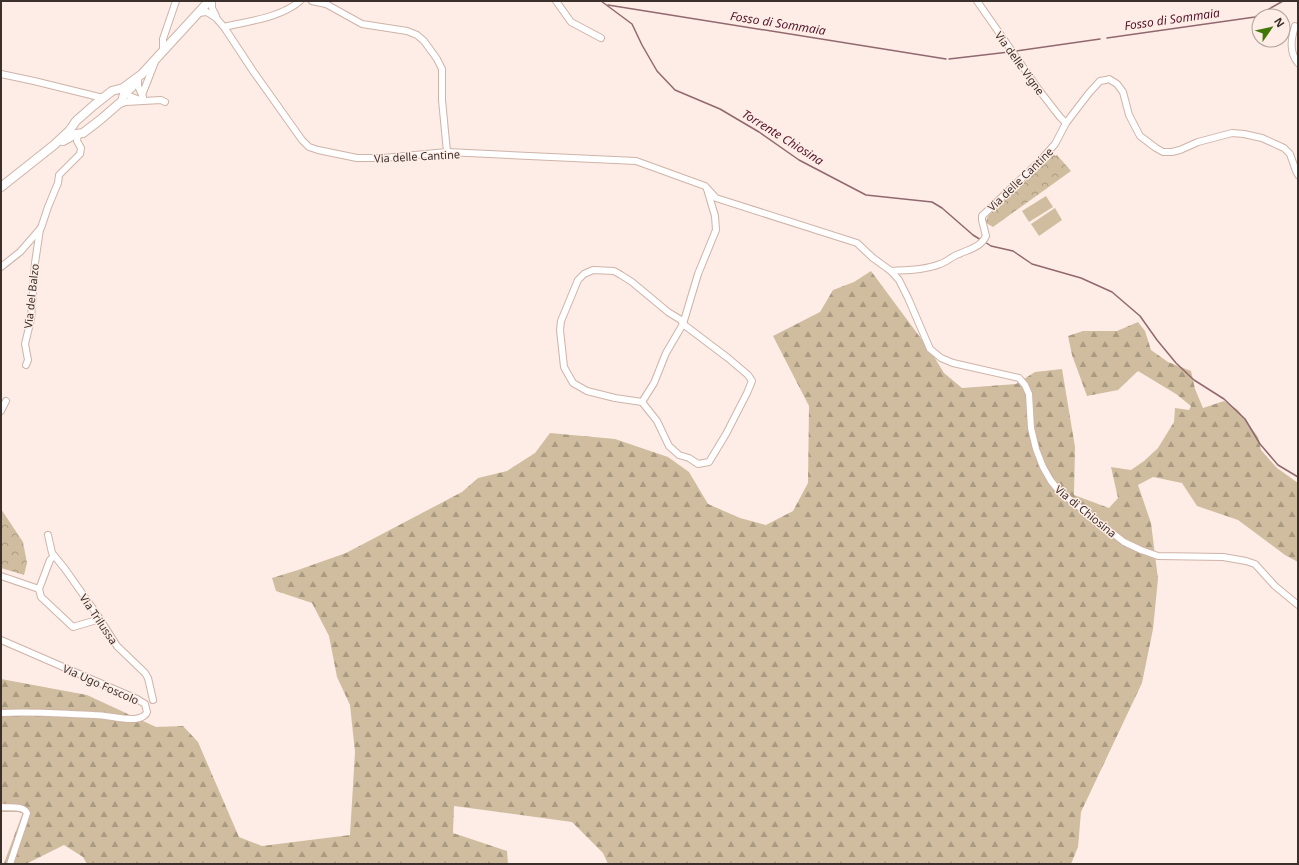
<svg xmlns="http://www.w3.org/2000/svg" width="1299" height="865" font-family="'Noto Sans',sans-serif">
  <style>
    .forest { fill: url(#forest-firs) }
    .park { fill: url(#park-crowns) }
    .pitch { fill: #d0bd9f }
    .lines { fill: none; stroke-linecap: round; stroke-linejoin: round }
    .stream { stroke: #91686f; stroke-width: 1.5 }
    .minor-casing { stroke: #cfb3a8; stroke-width: 8 }
    .major-casing { stroke: #cfb3a8; stroke-width: 10 }
    .minor { stroke: #fff; stroke-width: 6 }
    .major { stroke: #fff; stroke-width: 8 }
    .labels { text-anchor: middle; dominant-baseline: central; stroke-width: 3; stroke-linejoin: round; paint-order: stroke }
    .street-label { font-size: 11px; fill: #3b302c; stroke: #feede6 }
    .water-label { font-size: 12px; font-style: italic; fill: #541229; stroke: #feede6 }
  </style>
  <defs>
    <pattern id="forest-firs" width="22" height="20" patternUnits="userSpaceOnUse"><rect width="22" height="20" fill="#d0bd9f"/><path d="M5 1l3.5 6h-7zM16 11l3.5 6h-7z" fill="#aa9a82"/></pattern>
    <pattern id="park-crowns" width="20" height="18" patternUnits="userSpaceOnUse"><rect width="20" height="18" fill="#d0bd9f"/><path d="M2 6a3 3 0 1 1 6 0M12 15a3 3 0 1 1 6 0" fill="none" stroke="#aa9a82"/></pattern>
  </defs>
  <rect width="100%" height="100%" fill="#feede6"/>
  <!-- forest -->
  <path class="forest" d="M 871,271 L 931,352 L 944,373 L 962,388 L 1016,384 L 1035,372 L 1062,369 L 1075,447 L 1074,495 L 1109,508 L 1118,498 L 1111,467 L 1131,470 L 1144,461 L 1158,448 L 1174,422 L 1175,408 L 1189,410 L 1191,406 L 1176,394 L 1138,371 L 1118,390 L 1087,396 L 1072,355 L 1068,336 L 1083,331 L 1117,331 L 1138,322 L 1145,331 L 1151,350 L 1168,362 L 1191,371 L 1195,389 L 1203,408 L 1224,401 L 1238,410 L 1258,437 L 1261,450 L 1277,468 L 1298,483 L 1298,562 L 1285,555 L 1238,520 L 1197,506 L 1182,483 L 1153,477 L 1138,485 L 1151,523 L 1158,579 L 1153,629 L 1142,683 L 1081,812 L 1078,847 L 1071,864 L 608,864 L 603,853 L 572,822 L 454,806 L 453,833 L 507,851 L 508,864 L 87,864 L 83,857 L 64,845 L 26,864 L 4,863 L 23,812 L 1,812 L 1,679 L 87,695 L 156,727 L 183,726 L 198,742 L 239,837 L 262,846 L 350,835 L 355,752 L 350,705 L 337,677 L 329,636 L 312,603 L 276,591 L 272,578 L 298,570 L 346,553 L 462,492 L 478,478 L 507,471 L 535,453 L 550,433 L 615,439 L 668,457 L 689,472 L 708,504 L 740,518 L 766,525 L 793,511 L 808,483 L 809,406 L 773,336 L 820,312 L 833,290 L 854,282 Z"/>
  <!-- park -->
  <g class="park">
    <path d="M 1054,154 L 1055,156 L 1057,155 L 1071,171 L 993,227 L 986,223 L 986,221 L 988,216 Z"/>
    <path d="M 1,509 L 23,542 L 27,563 L 24,575 L 1,568 Z"/>
  </g>
  <!-- pitch -->
  <g class="pitch">
    <path d="M 1046,196 L 1053,207 L 1029,222 L 1022,211 Z"/>
    <path d="M 1055,208 L 1062,220 L 1039,236 L 1031,224 Z"/>
  </g>
  <g class="lines">
    <!-- stream -->
    <g class="stream">
      <path d="M 601,1 L 632,24 L 642,45 L 657,71 L 675,90 L 720,109 L 759,132 L 799,160 L 866,195 L 932,202 L 942,208 L 973,235 L 981,240"/>
      <path d="M 608,5 L 946,59"/>
      <path d="M 1107,38 L 1255,17 L 1283,1"/>
      <path d="M 1016,51 L 1100,39"/>
      <path d="M 949,59 L 1009,52"/>
      <path d="M 985,242 L 991,246 L 1013,251 L 1032,264 L 1081,278 L 1112,292 L 1140,316 L 1157,340 L 1176,363 L 1194,380 L 1224,399 L 1245,419 L 1260,444 L 1278,465 L 1298,477"/>
    </g>
    <defs>
      <g id="minor">
        <path d="M 212,1 L 212,8 L 216,16"/>
        <path d="M 312,1 L 326,4 L 362,24 L 407,31 L 417,35 L 424,41 L 437,59 L 442,69 L 442,100 L 447,152"/>
        <path d="M 556,1 L 571,22 L 601,38"/>
        <path d="M 977,1 L 1039,90 L 1060,117 L 1066,123"/>
        <path d="M 198,13 L 207,12 L 216,18 L 224,27 L 253,71 L 302,140 L 309,147 L 318,150 L 357,158 L 383,158 L 447,152 L 636,161 L 705,186 L 716,198 L 857,243 L 873,258 L 891,271 C 908,270 925,270 940,264 C 947,262 952,256 959,254 C 970,249 981,247 986,236 L 982,220 L 982,216 L 1040,161 L 1055,144 L 1066,123 L 1089,93 L 1100,81 L 1106,80 L 1109,79 L 1117,84 L 1123,92 L 1129,115 L 1140,136 L 1156,148 L 1163,152 L 1172,152 L 1180,150 L 1198,142 L 1232,133 L 1244,134 L 1262,138 L 1284,148 L 1290,154 L 1296,171 L 1298,175"/>
        <path d="M 1295,26 C 1291,39 1289,52 1298,63"/>
        <path d="M 224,27 C 249,21 280,18 300,1"/>
        <path d="M 163,52 L 163,39 L 176,1"/>
        <path d="M 1,74 L 34,81 L 99,97 L 104,97"/>
        <path d="M 138,79 L 138,86 L 143,97"/>
        <path d="M 124,94 L 140,100"/>
        <path d="M 142,95 L 155,62"/>
        <path d="M 120,104 L 126,102 L 161,100 L 165,102"/>
        <path d="M 1,267 L 20,252 L 41,228 L 48,207 L 58,183 L 59,175 L 80,154 L 81,148 L 77,141 L 78,133"/>
        <path d="M 593,270 L 614,271 L 621,275 L 632,282 L 668,312 L 681,320 L 683,324 L 728,358 L 748,375 L 752,381 L 747,393 L 726,434 L 709,462 L 698,464 L 689,458 L 679,455 L 669,446 L 657,421 L 642,402 L 615,398 L 587,391 L 573,383 L 564,367 L 560,330 L 561,321 L 578,280 L 584,274 Z"/>
        <path d="M 891,271 L 899,280 L 908,298 L 930,349 L 935,353 L 941,358 L 953,363 L 1019,378 L 1025,385 L 1029,394 L 1031,428 L 1036,449 L 1043,467 L 1051,481 L 1060,492 L 1124,542 L 1141,550 L 1158,556 L 1223,557 L 1246,561 L 1255,564 L 1275,586 L 1298,605"/>
        <path d="M 26,365 L 28,360 L 25,344 L 31,319 L 35,263 L 40,229"/>
        <path d="M 642,402 L 654,383 L 666,353 L 683,324 L 698,274 L 716,230 L 715,216 L 707,189"/>
        <path d="M 1,411 L 6,401"/>
        <path d="M 48,535 L 52,553 L 65,569 L 96,613 L 117,646 L 145,673 L 148,678 L 153,700"/>
        <path d="M 1,576 L 39,589 L 41,597 L 73,627 L 100,619"/>
        <path d="M 39,589 L 50,560 L 54,556"/>
        <path d="M 1,640 L 137,699 L 145,704 L 147,712 C 145,717 140,718 135,719 C 121,720 108,715 94,715 C 63,714 32,711 1,713"/>
        <path d="M 1,807 C 9,808 23,805 27,813 L 10,864"/>
      </g>
      <g id="major">
        <path d="M 63,141 L 76,134 L 83,133 L 100,120 L 122,101 L 124,94 L 132,87"/>
        <path d="M 1,187 L 54,145 L 69,131 L 76,121 L 93,106 L 112,91 L 123,88 L 142,74 L 209,1"/>
      </g>
    </defs>
    <!-- minor casing -->
    <use href="#minor" class="minor-casing"/>
    <!-- major casing -->
    <use href="#major" class="major-casing"/>
    <!-- minor -->
    <use href="#minor" class="minor"/>
    <!-- major -->
    <use href="#major" class="major"/>
  </g>
  <g class="labels">
    <!-- street labels -->
    <g class="street-label">
      <text transform="translate(1020 63) rotate(54)">Via delle Vigne</text>
      <text transform="translate(417 156) rotate(-3)">Via delle Cantine</text>
      <text transform="translate(1020 179) rotate(-44)">Via delle Cantine</text>
      <text transform="translate(31 296) rotate(-84)">Via del Balzo</text>
      <text transform="translate(1086 511) rotate(39)">Via di Chiosina</text>
      <text transform="translate(99 619) rotate(56)">Via Trilussa</text>
      <text transform="translate(101 684) rotate(24)">Via Ugo Foscolo</text>
    </g>
    <!-- water labels -->
    <g class="water-label">
      <text transform="translate(1172 19) rotate(-8)">Fosso di Sommaia</text>
      <text transform="translate(778 23) rotate(9)">Fosso di Sommaia</text>
      <text transform="translate(783 137) rotate(32)">Torrente Chiosina</text>
    </g>
  </g>
  <!-- border -->
  <rect width="1299" height="865" fill="none" stroke="#3b302c" stroke-width="4"/>
  <!-- north arrow -->
  <g transform="translate(1271 28) rotate(56)"><circle r="19" fill="#feede6" stroke="#b0a19c"/>
  <path d="M0-3L7 15L0 10L-7 15Z" fill="#417706"/>
  <text y="-6" font-size="11" font-weight="bold" text-anchor="middle" fill="#3b302c">N</text>
  </g>
</svg>
